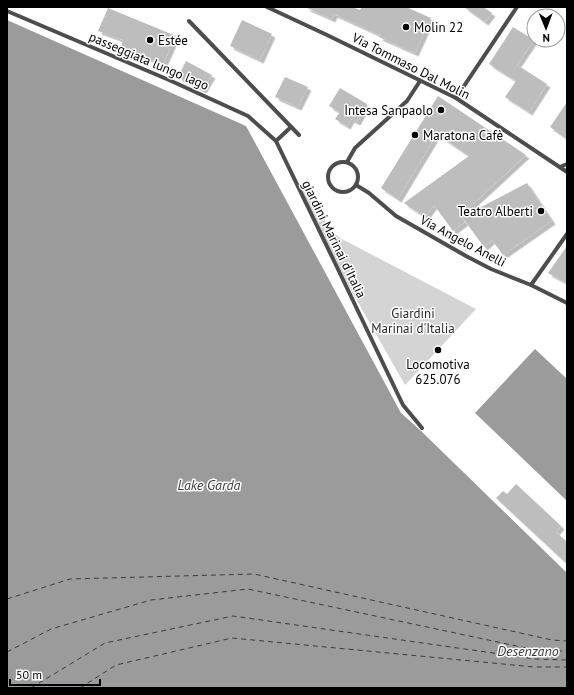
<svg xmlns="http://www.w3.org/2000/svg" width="574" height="695" font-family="'PT Sans',sans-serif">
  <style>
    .green { fill: #d4d4d4 }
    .water { fill: #9b9b9b }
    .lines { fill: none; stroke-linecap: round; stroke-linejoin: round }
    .ferry { stroke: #3c3c3c; stroke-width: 1; stroke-dasharray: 5 4; stroke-linecap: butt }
    .building { fill: #bdbdbd; filter: url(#shadow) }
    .street { stroke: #4d4d4d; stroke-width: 4 }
    .poi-dot { fill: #000; stroke: #fff; stroke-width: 1.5 }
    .labels { text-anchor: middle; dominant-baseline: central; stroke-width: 3; stroke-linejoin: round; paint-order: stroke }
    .poi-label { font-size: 13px; fill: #000; stroke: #fff; text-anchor: start }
    .street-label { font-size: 13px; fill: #000; stroke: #fff }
    .park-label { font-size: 13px; fill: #2b2b2b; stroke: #fff }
    .water-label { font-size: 14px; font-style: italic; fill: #3c3c3c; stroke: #fff }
  </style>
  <defs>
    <filter id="shadow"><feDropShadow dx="3.5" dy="3.5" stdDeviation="0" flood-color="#0004"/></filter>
  </defs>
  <rect width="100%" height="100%" fill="#fff"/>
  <!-- green -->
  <path class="green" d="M 311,187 L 328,228 L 340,238 L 476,309 L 405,385 L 347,283 L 302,191 Z"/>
  <!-- water -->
  <g class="water">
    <path d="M 7,20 L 246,126 L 401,413 L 420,430 L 567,573 L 567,688 L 7,688 Z"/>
    <path d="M 535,349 L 567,379 L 567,501 L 475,413 Z"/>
  </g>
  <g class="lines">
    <!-- ferry -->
    <g class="ferry">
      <path d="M 7,599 L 70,579 L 254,574 L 552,640 L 567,641"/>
      <path d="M 7,652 L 51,629 L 151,600 L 248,589 L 540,651 L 567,651"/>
      <path d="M 31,688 L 105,643 L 233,616 L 535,659 L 567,660"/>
      <path d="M 80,688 L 116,665 L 232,638 L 534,667 L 567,667"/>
    </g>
  </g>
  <!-- building -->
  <g class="building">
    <path d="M 305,7 L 352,7 L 360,10 L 362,7 L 406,7 L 431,18 L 415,53 L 379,37 L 380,35 L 334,14 L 332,19 Z"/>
    <path d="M 464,7 L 483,7 L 492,13 L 485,22 Z"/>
    <path d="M 108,8 L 176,36 L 163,65 L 121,46 L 123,40 L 98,31 Z"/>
    <path d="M 242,20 L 272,34 L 260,60 L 230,46 Z"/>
    <path d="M 513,27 L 534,40 L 517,65 L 547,84 L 529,112 L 505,97 L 516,81 L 489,64 Z"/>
    <path d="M 186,61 L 212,75 L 203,90 L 178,77 Z"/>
    <path d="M 285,77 L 308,87 L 298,107 L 275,97 Z"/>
    <path d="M 340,88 L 367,104 L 357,122 L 351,119 L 347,126 L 335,119 L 340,112 L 329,106 Z"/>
    <path d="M 438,96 L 526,155 L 460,216 L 465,222 L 453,231 L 434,205 L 425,217 L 404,203 L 469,156 L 437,134 L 398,199 L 381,188 Z"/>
    <path d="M 567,102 L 567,139 L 550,127 Z"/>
    <path d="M 527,183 L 552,221 L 503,255 L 492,240 L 484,247 L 462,217 Z"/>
    <path d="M 567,246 L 567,283 L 548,273 Z"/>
    <path d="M 516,484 L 561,526 L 556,532 L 567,542 L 567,564 L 496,498 L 503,491 L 507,494 Z"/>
  </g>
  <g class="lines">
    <!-- street -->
    <g class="street">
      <path d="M 267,7 L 327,35 L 456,98 L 567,172"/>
      <path d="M 7,11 L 169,80 L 248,116 L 276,141 L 335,263 L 403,405 L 422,428"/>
      <path d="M 189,21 L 299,135"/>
      <path d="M 456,98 L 517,7"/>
      <path d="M 276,141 L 291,127"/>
      <circle cx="343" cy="177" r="15"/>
      <path d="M 347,162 L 355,148 L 407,101 L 420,81"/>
      <path d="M 560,167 L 567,164"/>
      <path d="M 356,185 L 369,193 L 396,216 L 466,256 L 491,269 L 531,285 L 567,303"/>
      <path d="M 531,285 L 567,234"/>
    </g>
  </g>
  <!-- markers -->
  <g class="poi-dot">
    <circle cx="406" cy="27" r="4"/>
    <circle cx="150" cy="40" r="4"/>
    <circle cx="441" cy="110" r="4"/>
    <circle cx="415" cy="135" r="4"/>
    <circle cx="541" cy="211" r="4"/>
    <circle cx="438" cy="350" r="4"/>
  </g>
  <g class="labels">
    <!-- poi labels -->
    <g class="poi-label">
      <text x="414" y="27">Molin 22</text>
      <text x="158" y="40">Estée</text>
      <text x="433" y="110" text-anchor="end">Intesa Sanpaolo</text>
      <text x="423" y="135">Maratona Cafè</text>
      <text x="533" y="211" text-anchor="end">Teatro Alberti</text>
      <text x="438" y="364" text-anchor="middle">Locomotiva<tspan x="438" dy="15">625.076</tspan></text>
    </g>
    <!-- street labels -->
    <g class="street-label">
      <text transform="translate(149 61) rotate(23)">passeggiata lungo lago</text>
      <text transform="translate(411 66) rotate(27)">Via Tommaso Dal Molin</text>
      <text transform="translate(334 239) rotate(64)">giardini Marinai d'Italia</text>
      <text transform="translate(463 241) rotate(28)">Via Angelo Anelli</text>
    </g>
    <!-- park labels -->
    <g class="park-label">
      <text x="413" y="313">Giardini<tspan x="413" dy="15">Marinai d'Italia</tspan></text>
    </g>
    <!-- water labels -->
    <g class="water-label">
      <text x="209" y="485">Lake Garda</text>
      <text x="528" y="651">Desenzano</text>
    </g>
  </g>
  <!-- border -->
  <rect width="574" height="695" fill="none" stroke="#000000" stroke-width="16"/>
  <!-- north arrow -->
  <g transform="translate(546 28) rotate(179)"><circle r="19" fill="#ffffff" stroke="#999999"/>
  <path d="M0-3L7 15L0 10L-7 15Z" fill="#000000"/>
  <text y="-6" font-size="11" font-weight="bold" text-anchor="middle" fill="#000000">N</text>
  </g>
  <!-- scale -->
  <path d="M10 679v6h90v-6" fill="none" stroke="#000000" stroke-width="2"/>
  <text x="16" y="679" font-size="12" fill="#000000" stroke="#ffffff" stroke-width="3" paint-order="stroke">50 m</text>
</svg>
